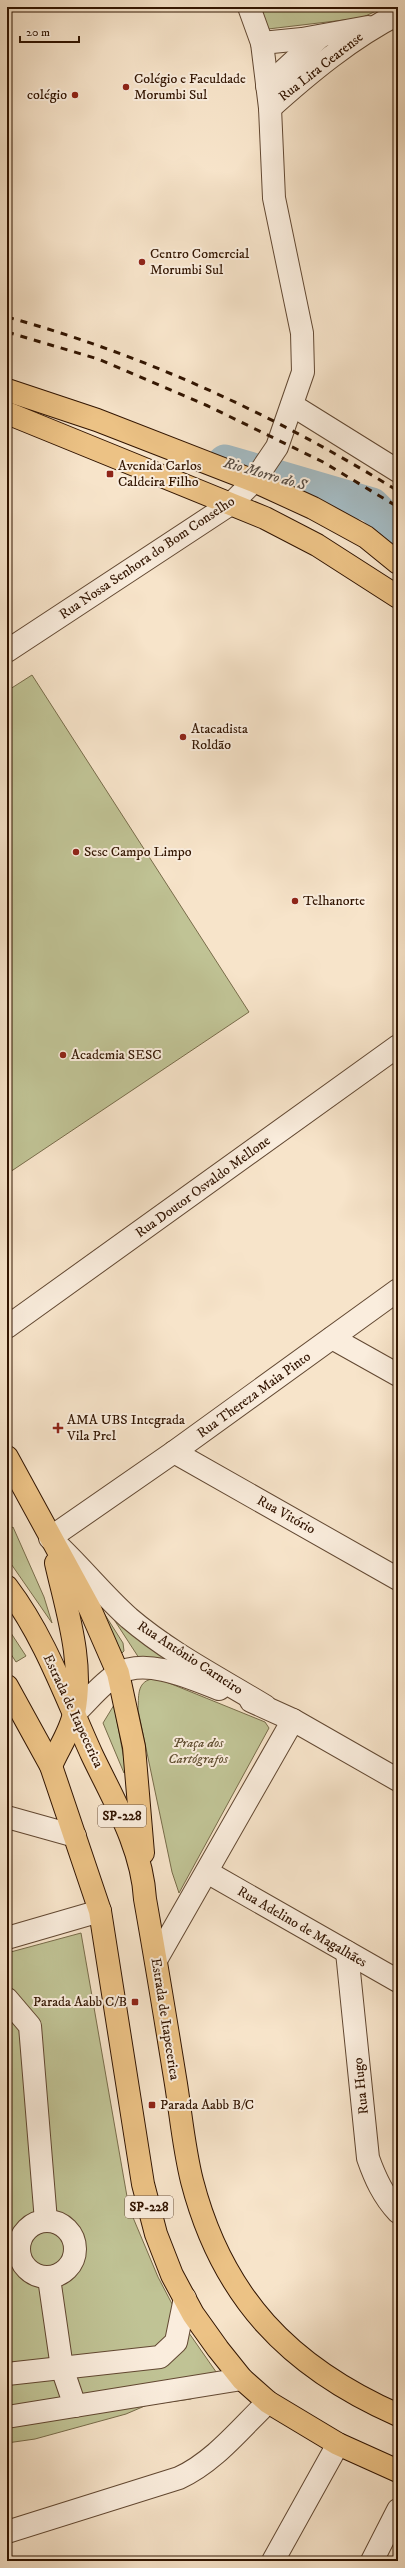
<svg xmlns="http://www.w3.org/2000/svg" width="405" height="2568" font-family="'IM FELL DW Pica',serif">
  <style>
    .green { fill: #c0c395; stroke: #786c4a }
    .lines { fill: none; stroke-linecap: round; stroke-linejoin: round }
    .river { stroke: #a4bbc3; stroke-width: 35 }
    .minor-casing { stroke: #624832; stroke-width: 24 }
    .primary-casing { stroke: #311400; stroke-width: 24 }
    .minor { stroke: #faeddd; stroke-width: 22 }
    .primary { stroke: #ecc285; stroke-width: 22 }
    .rail { stroke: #311400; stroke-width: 3; stroke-dasharray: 7 7; stroke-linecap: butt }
    .poi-dot { fill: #8f2418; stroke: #faeddd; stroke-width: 1.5 }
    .labels { text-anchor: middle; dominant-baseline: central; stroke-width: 4; stroke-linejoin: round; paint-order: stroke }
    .shield { fill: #faeddd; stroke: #6d5542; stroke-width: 1 }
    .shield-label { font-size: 13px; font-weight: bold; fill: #311400 }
    .street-label { font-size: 14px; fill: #311400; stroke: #faeddd }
    .poi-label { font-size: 14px; fill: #311400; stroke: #faeddd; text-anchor: start }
    .park-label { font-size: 14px; font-style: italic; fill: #635134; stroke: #faeddd }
    .water-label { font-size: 15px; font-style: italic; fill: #594e44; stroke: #faeddd }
  </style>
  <rect width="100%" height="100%" fill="#f7e4ca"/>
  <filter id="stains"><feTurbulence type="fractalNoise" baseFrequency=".005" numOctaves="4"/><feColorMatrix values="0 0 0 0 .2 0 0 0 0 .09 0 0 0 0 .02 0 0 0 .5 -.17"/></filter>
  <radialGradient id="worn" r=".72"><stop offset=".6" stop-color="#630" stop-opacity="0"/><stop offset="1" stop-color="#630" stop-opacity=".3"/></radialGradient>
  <!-- green -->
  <g class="green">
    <path d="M 257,7 L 385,7 L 361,18 L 268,29 Z"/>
    <path d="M 32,675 L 249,1012 L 7,1174 L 7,691 Z"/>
    <path d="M 13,1527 L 44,1597 L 52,1623 L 7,1558 L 7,1531 Z"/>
    <path d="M 92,1594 L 103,1606 L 102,1610 L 123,1643 L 124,1651 L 121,1654 Z"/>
    <path d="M 113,1618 L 120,1624 L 198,1670 L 139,1658 Z"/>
    <path d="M 7,1627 L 26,1656 L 16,1662 L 7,1648 Z"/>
    <path d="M 152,1679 L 164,1681 L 265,1722 L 269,1728 L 179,1893 L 172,1872 L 138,1710 C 139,1698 136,1682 152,1679 Z"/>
    <path d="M 114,1705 L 126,1770 L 124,1773 L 103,1723 Z"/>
    <path d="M 81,1933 L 129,2208 L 158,2277 L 182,2323 L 221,2379 L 191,2399 L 147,2405 L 126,2414 L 35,2439 L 7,2443 L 7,1953 Z"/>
  </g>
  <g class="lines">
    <!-- river -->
    <path class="river" d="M 225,462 L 372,505 L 398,531"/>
    <defs>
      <g id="minor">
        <path d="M 262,43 L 302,39 L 368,27"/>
        <path d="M 267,86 L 321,36"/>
        <path d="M 270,108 C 309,73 351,38 398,14"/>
        <path d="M 292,405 L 398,471"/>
        <path d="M 7,651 L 232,503 L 254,481 L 277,447 L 303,372 L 302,333 L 274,198 L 270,108 L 262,43 L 249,7"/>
        <path d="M 7,1327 L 398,1046"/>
        <path d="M 332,1338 L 398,1375"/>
        <path d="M 174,1452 L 398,1579"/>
        <path d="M 251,1701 L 293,1720 L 398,1780"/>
        <path d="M 265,1706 C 219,1678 170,1653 129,1618 C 101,1593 78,1563 50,1538 L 174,1452 L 398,1290"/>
        <path d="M 74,1714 C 88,1701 101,1684 117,1674 C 145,1657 191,1678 219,1689"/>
        <path d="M 7,1817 L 75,1836"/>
        <path d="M 207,1872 L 398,1981"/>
        <path d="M 7,1938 L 100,1911"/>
        <path d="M 347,1952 L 368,2158 C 375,2178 383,2196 398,2212"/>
        <path d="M 156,1960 L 293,1720"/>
        <path d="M 7,1999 L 30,2026 L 46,2221"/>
        <circle cx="47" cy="2249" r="28"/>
        <path d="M 49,2278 L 62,2368 L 75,2406"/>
        <path d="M 7,2374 L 160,2357 L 176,2342 L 185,2298"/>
        <path d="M 7,2417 L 242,2379"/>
        <path d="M 7,2532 L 179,2478 C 214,2462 240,2429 268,2402"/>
        <path d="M 273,2561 L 338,2444"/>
        <path d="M 372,2561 L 398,2510"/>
      </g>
      <g id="primary">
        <path d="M 7,390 L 97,420 L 254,481 L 313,508 L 366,537 L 398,563"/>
        <path d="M 7,413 L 265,518 L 317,545 L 398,597"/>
        <path d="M 7,1457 L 90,1609 L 118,1673 L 134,1747 L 143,1853"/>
        <path d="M 7,1587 C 45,1637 66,1698 92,1755 C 114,1801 142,1847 145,1899 C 156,1961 166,2022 176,2084 C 181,2116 184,2149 192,2181 C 222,2297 289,2367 398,2415"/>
        <path d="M 7,1686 L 51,1766 L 100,1911 L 143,2184 L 156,2234 L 172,2275 L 193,2314 L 218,2349 L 242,2379 L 268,2402 L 338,2444 L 398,2471"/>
        <path d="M 51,1766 C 58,1749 71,1731 74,1713 C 84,1662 67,1612 56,1563"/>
      </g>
    </defs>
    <!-- minor casing -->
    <use href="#minor" class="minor-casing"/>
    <!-- primary casing -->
    <use href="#primary" class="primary-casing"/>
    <!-- minor -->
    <use href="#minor" class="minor"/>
    <!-- primary -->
    <use href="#primary" class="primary"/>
    <!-- rail -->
    <g class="rail">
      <path d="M 7,317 C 145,355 277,416 398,491"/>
      <path d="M 7,332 L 98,359 L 208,406 L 323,462 L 398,507"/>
    </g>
  </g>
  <!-- markers -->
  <g class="poi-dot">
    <circle cx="126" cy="87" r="4"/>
    <circle cx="75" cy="95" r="4"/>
    <circle cx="142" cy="262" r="4"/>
    <rect x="106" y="470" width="8" height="8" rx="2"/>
    <circle cx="183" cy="737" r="4"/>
    <circle cx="76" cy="852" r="4"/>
    <circle cx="295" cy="901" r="4"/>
    <circle cx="63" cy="1055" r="4"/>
    <path d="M56 1422h4v4h4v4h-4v4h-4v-4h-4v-4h4z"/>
    <rect x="131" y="1998" width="8" height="8" rx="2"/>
    <rect x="148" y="2101" width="8" height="8" rx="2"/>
  </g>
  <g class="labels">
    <!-- shield labels -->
    <g class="shield">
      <rect x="98" y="1805" width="48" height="22" rx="3"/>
      <rect x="125" y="2196" width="48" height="22" rx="3"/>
    </g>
    <g class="shield-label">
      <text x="122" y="1816">SP-228</text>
      <text x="149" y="2207">SP-228</text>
    </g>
    <!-- street labels -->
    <g class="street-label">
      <text transform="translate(321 67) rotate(-38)">Rua Lira Cearense</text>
      <text transform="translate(147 558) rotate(-34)">Rua Nossa Senhora do Bom Conselho</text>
      <text transform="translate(203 1187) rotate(-36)">Rua Doutor Osvaldo Mellone</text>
      <text transform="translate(254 1395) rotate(-36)">Rua Thereza Maia Pinto</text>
      <text transform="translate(286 1515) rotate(29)">Rua Vitório</text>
      <text transform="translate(190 1658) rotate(33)">Rua Antônio Carneiro</text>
      <text transform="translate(73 1711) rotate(65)">Estrada de Itapecerica</text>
      <text transform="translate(302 1927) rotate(30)">Rua Adelino de Magalhães</text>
      <text transform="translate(165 2019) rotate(81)">Estrada de Itapecerica</text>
      <text transform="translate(361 2086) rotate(-96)">Rua Hugo</text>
    </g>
    <!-- poi labels -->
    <g class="poi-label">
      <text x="134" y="79">Colégio e Faculdade<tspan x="134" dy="16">Morumbi Sul</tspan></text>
      <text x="67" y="95" text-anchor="end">colégio</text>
      <text x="150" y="254">Centro Comercial<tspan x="150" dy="16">Morumbi Sul</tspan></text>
      <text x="118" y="466">Avenida Carlos<tspan x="118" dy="16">Caldeira Filho</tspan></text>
      <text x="191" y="729">Atacadista<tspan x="191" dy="16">Roldão</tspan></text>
      <text x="84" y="852">Sesc Campo Limpo</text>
      <text x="303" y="901">Telhanorte</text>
      <text x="71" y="1055">Academia SESC</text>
      <text x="67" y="1420">AMA UBS Integrada<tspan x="67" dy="16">Vila Prel</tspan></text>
      <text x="127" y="2002" text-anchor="end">Parada Aabb C/B</text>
      <text x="160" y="2105">Parada Aabb B/C</text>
    </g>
    <!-- park labels -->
    <g class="park-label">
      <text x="198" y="1743">Praça dos<tspan x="198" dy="16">Cartógrafos</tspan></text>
    </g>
    <!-- water labels -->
    <g class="water-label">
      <text transform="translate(265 474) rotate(16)">Rio Morro do S</text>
    </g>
  </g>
  <!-- margin -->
  <rect width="405" height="2568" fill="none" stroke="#f7e4ca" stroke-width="24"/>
  <rect x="8" y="8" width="389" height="2552" fill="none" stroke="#311400" stroke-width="2"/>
  <rect x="12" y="12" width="381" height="2544" fill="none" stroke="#311400"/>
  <!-- scale -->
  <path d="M20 36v6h59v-6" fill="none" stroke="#311400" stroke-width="2"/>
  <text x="26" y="36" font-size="12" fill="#311400" stroke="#faeddd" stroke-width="3" paint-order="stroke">20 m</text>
  <rect width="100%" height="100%" filter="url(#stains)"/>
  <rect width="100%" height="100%" fill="url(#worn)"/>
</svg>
